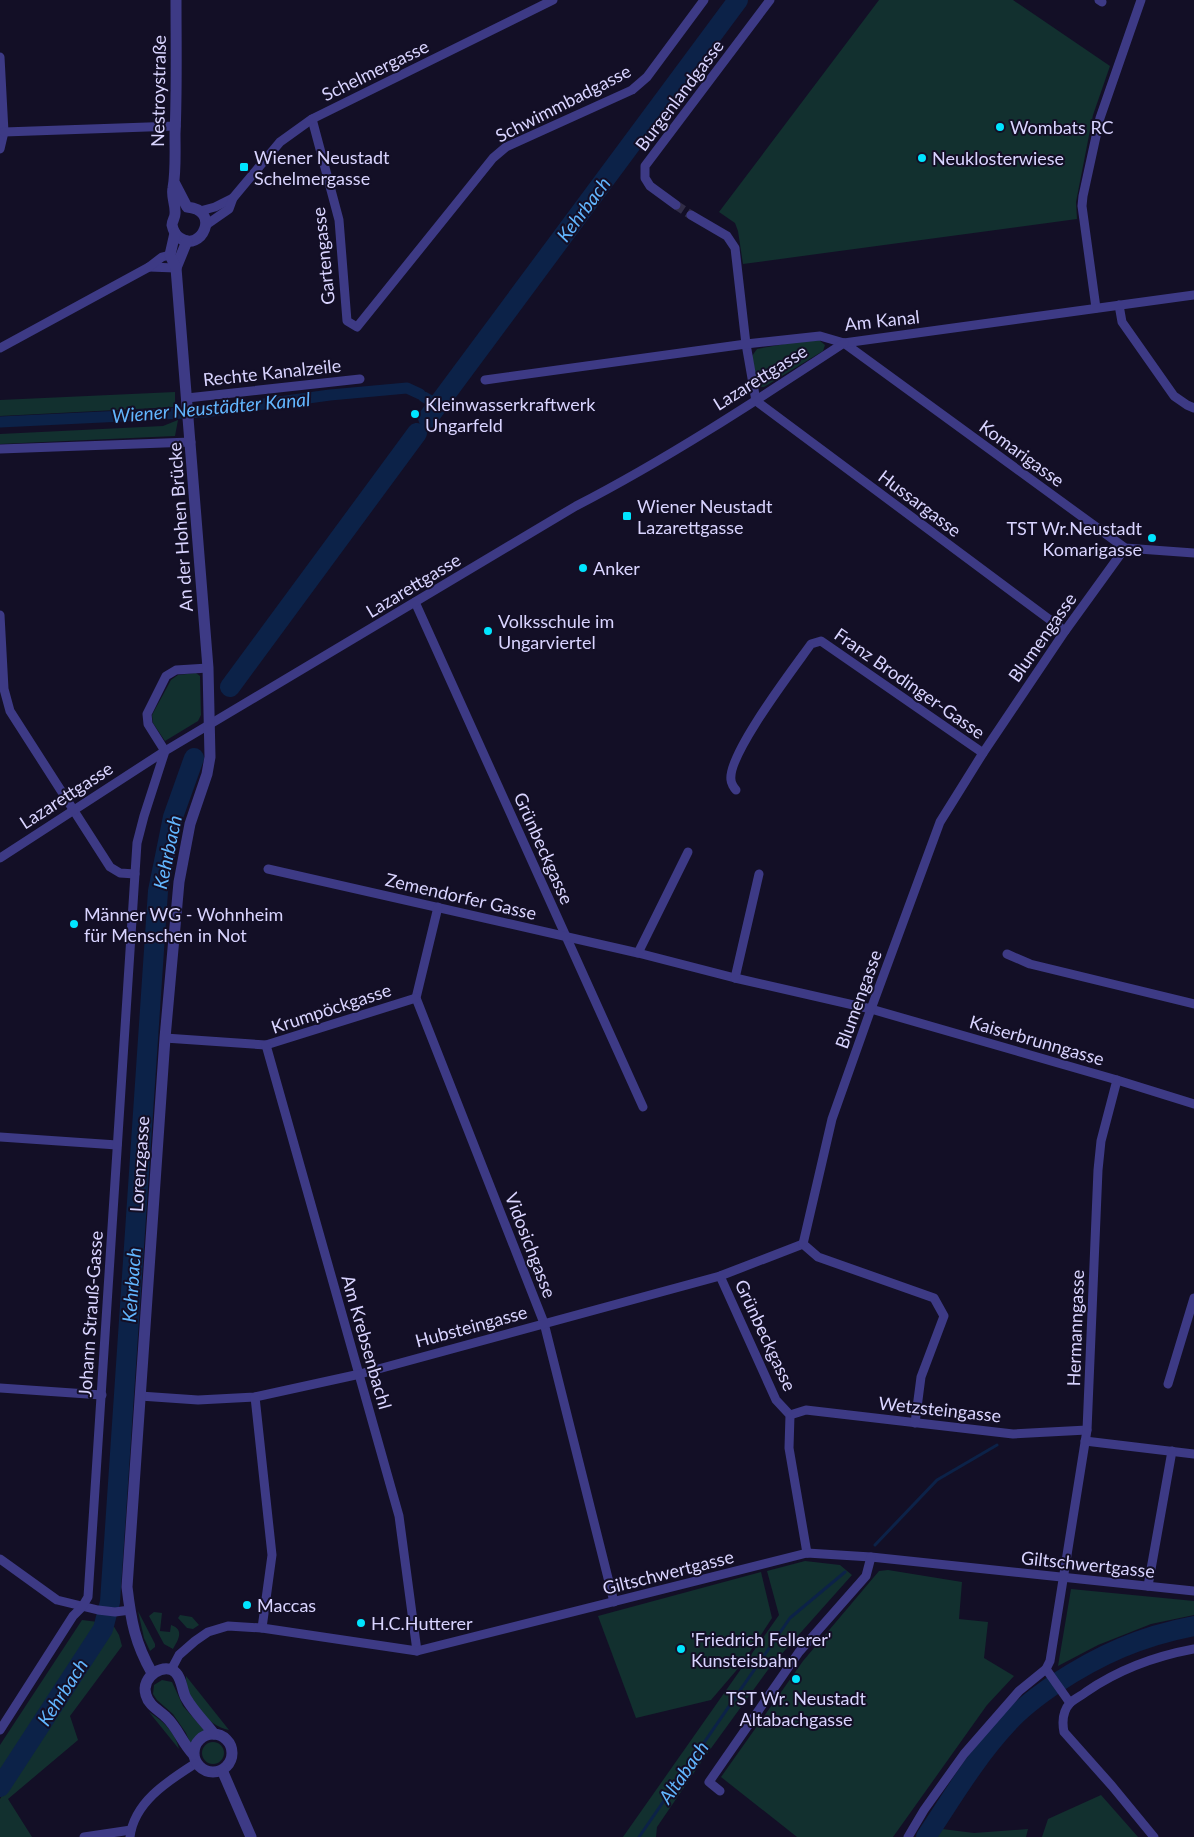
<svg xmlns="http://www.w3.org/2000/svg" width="1194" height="1837" font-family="Lato,sans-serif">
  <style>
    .green { fill: #12302f }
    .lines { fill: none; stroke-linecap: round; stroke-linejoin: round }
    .stream { stroke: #0c2248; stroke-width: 3 }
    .canal { stroke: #0c2248; stroke-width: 11 }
    .river { stroke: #0c2248; stroke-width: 20 }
    .minor-tunnel { stroke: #312d47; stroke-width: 9; stroke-dasharray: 9 4.5; stroke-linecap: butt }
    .minor { stroke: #3d3a85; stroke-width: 9 }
    .tertiary { stroke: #3d3a85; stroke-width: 11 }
    .poi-dot { fill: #00e5ff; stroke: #130f26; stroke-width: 2 }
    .labels { text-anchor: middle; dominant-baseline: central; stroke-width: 4; stroke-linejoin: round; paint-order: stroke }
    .street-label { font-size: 18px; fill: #d9d4ff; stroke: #130f26 }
    .poi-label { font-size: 18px; fill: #d9d4ff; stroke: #130f26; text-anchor: start }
    .water-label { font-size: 19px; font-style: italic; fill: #62b6ff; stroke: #130f26 }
  </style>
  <rect width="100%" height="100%" fill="#130f26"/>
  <!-- green -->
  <g class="green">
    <path d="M 879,0 L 1013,0 L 1110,66 L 1093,115 L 1076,202 L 1077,219 L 743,264 L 738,231 L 735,223 L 719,212 Z"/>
    <path d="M 819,340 L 825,345 L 823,351 L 764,387 L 757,387 L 752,356 L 757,349 L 796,342 Z"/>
    <path d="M 175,392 L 175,407 L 0,416 L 0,400 Z"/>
    <path d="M 178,420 L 175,436 L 0,444 L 0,434 L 163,426 Z"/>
    <path d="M 196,673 L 200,676 L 201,715 L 198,721 L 165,741 L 153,723 L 152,715 L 171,680 L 178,675 Z"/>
    <path d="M 805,1561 L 840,1565 L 852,1575 L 770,1667 L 704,1758 L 657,1827 L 656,1837 L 623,1837 L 779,1615 L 767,1571 Z"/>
    <path d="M 888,1570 L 962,1582 L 959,1619 L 988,1622 L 984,1658 L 1014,1676 L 987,1705 L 893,1837 L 797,1837 L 721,1777 L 803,1661 L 879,1571 Z"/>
    <path d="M 761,1572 L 772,1618 L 741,1665 L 711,1700 L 636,1718 L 598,1616 Z"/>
    <path d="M 1071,1589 L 1194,1601 L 1194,1615 L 1151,1624 L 1098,1645 L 1058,1666 Z"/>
    <path d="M 138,1611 L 155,1644 L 155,1647 L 150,1651 L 144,1638 Z"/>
    <path d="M 154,1612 L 162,1613 L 160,1631 L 170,1632 L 171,1625 C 185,1630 178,1640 173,1649 L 164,1644 L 149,1616 Z"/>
    <path d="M 180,1615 L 192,1617 L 199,1625 L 193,1629 L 187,1628 L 178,1618 Z"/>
    <path d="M 82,1620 L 98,1622 L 0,1773 L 0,1745 Z"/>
    <path d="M 113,1625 L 119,1635 L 122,1646 L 70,1716 L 78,1740 L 8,1799 L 32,1837 L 0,1837 L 0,1799 Z"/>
    <path d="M 186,1676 L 229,1730 C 207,1726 185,1698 186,1676 Z"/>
    <path d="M 162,1680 L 172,1682 L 183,1706 L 205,1731 L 199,1735 L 191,1745 L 186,1733 L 173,1714 L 157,1700 L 153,1694 L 154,1685 Z"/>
    <path d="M 149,1712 C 164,1722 175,1732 179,1749 Z"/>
    <circle cx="213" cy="1753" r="11"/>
    <path d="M 1101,1795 L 1138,1837 L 1042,1837 L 1048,1819 Z"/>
    <path d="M 942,1829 L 974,1833 L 1028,1829 L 1026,1837 L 937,1837 Z"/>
  </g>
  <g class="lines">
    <!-- stream -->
    <g class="stream">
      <path d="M 875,1545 L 937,1480 L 997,1445"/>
      <path d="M 639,1837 L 790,1618 L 845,1572"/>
    </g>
    <!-- canal -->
    <g class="canal">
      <path d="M 424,397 L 438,405"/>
      <path d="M 0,422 L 205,412 L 330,395 L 407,388 L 420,394"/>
    </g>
    <!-- river -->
    <g class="river">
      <path d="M 428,418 L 738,0"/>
      <path d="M 230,687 L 417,433"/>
      <path d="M 0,1787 L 103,1629 L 110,1602 L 158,891 L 173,817 L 194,758"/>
      <path d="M 926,1837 C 952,1798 976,1757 1008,1723 C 1021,1708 1039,1695 1055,1684 C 1099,1655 1141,1636 1194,1626"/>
    </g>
    <!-- minor-tunnel -->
    <path class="minor-tunnel" d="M 676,205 L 691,215"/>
    <!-- minor -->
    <g class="minor">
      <path d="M 1099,0 L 1102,2"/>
      <path d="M 0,57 L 4,132 L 0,149"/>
      <path d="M 312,119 L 339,220 L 347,321 L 357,327 L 493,158 L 506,147 L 632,90 L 647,77 L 704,0"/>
      <path d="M 4,132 L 176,126"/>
      <path d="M 676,205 L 650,186 L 645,178 L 645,166 L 770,0"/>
      <path d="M 200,211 L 215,207 L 233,198"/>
      <path d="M 691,215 L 727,236 L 735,248 L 746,344 L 756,401 L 1065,631"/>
      <path d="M 206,225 L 229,209 L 233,198 L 280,142 L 312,119 L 553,0"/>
      <path d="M 149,267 L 176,268"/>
      <path d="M 1119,305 L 1122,322 L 1174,396 L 1187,405 L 1194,408"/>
      <path d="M 1096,308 L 1082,206 L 1083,196 L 1100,118 L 1141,0"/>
      <path d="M 844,343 L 1125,548 L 1194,553"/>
      <path d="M 0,348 L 149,267 L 162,257 L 170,255"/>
      <path d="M 485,380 L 746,344 L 820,336 L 844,343 L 1194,295"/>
      <path d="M 187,398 L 360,379"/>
      <path d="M 0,449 L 191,442"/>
      <path d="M 415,602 L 643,1107"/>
      <path d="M 0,615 L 4,689 L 10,711 L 110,867 L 120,873 L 135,874"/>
      <path d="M 736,790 C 734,788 731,783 731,780 C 727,755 794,668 811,644 L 821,641 L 983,753"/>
      <path d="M 0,858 L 165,751 L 576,506 C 669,458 757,400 844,343"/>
      <path d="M 268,869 L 638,953 L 735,978 L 871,1009 L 1117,1080 L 1194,1104"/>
      <path d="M 438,907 L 416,998 L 544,1323 L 614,1602"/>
      <path d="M 638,953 L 688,852"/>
      <path d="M 1007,954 L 1030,964 L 1194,1004"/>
      <path d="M 735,978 L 759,874"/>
      <path d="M 165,1038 L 266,1045 L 416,998"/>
      <path d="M 266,1045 L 399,1516 L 417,1651"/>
      <path d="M 0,1137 L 117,1145"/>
      <path d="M 720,1276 L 776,1400 L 790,1415 L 789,1448 L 807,1553"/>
      <path d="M 1168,1384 L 1194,1298"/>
      <path d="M 0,1388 L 102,1395"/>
      <path d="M 140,1396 L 198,1400 L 255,1397 L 360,1374 L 720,1276 L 803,1244"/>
      <path d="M 255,1397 L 272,1555 L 262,1628"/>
      <path d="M 790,1415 L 806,1410 L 1013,1434 L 1087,1430"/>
      <path d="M 915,1423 L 921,1377 L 944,1316 L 934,1298 L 818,1257 L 803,1244 L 832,1119 L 871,1009 L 940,822 L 983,753 L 1065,631 L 1125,548"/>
      <path d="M 1085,1441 L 1194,1454"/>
      <path d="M 0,1559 L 57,1600 L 98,1610 L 115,1612 L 130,1610"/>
      <path d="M 1148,1586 L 1172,1451"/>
      <path d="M 1046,1669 L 1070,1703"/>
      <path d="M 171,1670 L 179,1655 L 195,1641 L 208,1632 L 228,1626 L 262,1628 L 417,1651 L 807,1553 L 871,1557 L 1194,1591"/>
      <path d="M 0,1730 L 73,1616 L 82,1607 L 88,1597 L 137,843 L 144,816 L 165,751 L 148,724 L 147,714 L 166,676 L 176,670 L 208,668"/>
      <path d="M 720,1791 L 709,1782 L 799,1652 L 866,1576 L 871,1557"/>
      <path d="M 84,1837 L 131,1830"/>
      <path d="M 130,1837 C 134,1802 168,1781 196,1763"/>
      <path d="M 908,1837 L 924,1810 L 964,1754 L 1019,1691 L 1046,1669 L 1050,1661 L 1087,1430 L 1098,1170 L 1101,1141 L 1117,1080"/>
      <path d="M 1154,1837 L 1112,1786 L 1064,1732 C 1062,1722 1062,1712 1070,1703 C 1074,1699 1081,1696 1086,1692 C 1118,1670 1156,1656 1194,1649"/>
    </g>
    <!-- tertiary -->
    <g class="tertiary">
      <path d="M 174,182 L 187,207 C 222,210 201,253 180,238 C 175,235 173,230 172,225 C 172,221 175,218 175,214 C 176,205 171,197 173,188 C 176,171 175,152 175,134 C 177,90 176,45 176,0"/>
      <path d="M 176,268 L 187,241"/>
      <path d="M 152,1673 C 135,1643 131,1621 127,1587 L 165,1038 L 179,882 L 190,824 L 207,774 L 210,757 L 208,668 L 176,268 L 170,255 L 175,233"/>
      <circle cx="213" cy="1753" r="19"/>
      <path d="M 193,1754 C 182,1743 178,1728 166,1717 C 159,1710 149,1706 146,1695 C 140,1676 166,1661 176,1673 C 182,1679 182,1691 186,1698 C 194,1712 205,1722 214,1734"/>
      <path d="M 222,1770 L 251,1837"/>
    </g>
  </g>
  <!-- markers -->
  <g class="poi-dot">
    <circle cx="1000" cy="127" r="5"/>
    <circle cx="922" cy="158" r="5"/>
    <rect x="239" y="162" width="10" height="10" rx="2.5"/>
    <circle cx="415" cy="414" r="5"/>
    <rect x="622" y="511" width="10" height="10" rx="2.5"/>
    <circle cx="1152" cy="538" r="5"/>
    <circle cx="583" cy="568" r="5"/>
    <circle cx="488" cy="631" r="5"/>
    <circle cx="74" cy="924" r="5"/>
    <circle cx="247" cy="1605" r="5"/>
    <circle cx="361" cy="1623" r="5"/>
    <circle cx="681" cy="1649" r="5"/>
    <circle cx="796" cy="1679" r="5"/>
  </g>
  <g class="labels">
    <!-- street labels -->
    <g class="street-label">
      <text transform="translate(375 70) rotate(-26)">Schelmergasse</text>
      <text transform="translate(158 91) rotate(-89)">Nestroystraße</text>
      <text transform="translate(679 95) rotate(-53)">Burgenlandgasse</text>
      <text transform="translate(563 103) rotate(-27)">Schwimmbadgasse</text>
      <text transform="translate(323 256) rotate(-96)">Gartengasse</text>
      <text transform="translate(882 320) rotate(-6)">Am Kanal</text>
      <text transform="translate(272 372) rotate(-6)">Rechte Kanalzeile</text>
      <text transform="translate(760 377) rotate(-32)">Lazarettgasse</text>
      <text transform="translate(1022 453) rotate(36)">Komarigasse</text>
      <text transform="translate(920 503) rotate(37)">Hussargasse</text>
      <text transform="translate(180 527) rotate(-94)">An der Hohen Brücke</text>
      <text transform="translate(413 585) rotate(-31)">Lazarettgasse</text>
      <text transform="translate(1042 637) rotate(-55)">Blumengasse</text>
      <text transform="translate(910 683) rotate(35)">Franz Brodinger-Gasse</text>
      <text transform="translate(66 795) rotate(-33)">Lazarettgasse</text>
      <text transform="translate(544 848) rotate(66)">Grünbeckgasse</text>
      <text transform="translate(461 896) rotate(13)">Zemendorfer Gasse</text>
      <text transform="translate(858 999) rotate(-70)">Blumengasse</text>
      <text transform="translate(331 1008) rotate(-18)">Krumpöckgasse</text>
      <text transform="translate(1037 1040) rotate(16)">Kaiserbrunngasse</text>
      <text transform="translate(139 1164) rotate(-86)">Lorenzgasse</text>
      <text transform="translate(531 1245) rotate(69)">Vidosichgasse</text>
      <text transform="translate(90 1314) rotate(-86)">Johann Strauß-Gasse</text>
      <text transform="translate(471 1326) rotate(-15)">Hubsteingasse</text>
      <text transform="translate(1075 1328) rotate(-88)">Hermanngasse</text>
      <text transform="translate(766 1335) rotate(65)">Grünbeckgasse</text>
      <text transform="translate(367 1342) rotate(74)">Am Krebsenbachl</text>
      <text transform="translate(940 1409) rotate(6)">Wetzsteingasse</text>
      <text transform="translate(1088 1564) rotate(6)">Giltschwertgasse</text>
      <text transform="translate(668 1572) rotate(-14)">Giltschwertgasse</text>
    </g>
    <!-- poi labels -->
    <g class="poi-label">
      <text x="1010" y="127">Wombats RC</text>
      <text x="254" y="157">Wiener Neustadt<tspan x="254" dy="21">Schelmergasse</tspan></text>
      <text x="932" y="158">Neuklosterwiese</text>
      <text x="425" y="404">Kleinwasserkraftwerk<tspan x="425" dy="21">Ungarfeld</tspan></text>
      <text x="637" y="506">Wiener Neustadt<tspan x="637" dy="21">Lazarettgasse</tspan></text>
      <text x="1142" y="528" text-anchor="end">TST Wr.Neustadt<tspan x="1142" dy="21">Komarigasse</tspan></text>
      <text x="593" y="568">Anker</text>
      <text x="498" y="621">Volksschule im<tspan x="498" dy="21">Ungarviertel</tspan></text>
      <text x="84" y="914">Männer WG - Wohnheim<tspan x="84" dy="21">für Menschen in Not</tspan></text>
      <text x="257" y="1605">Maccas</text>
      <text x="371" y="1623">H.C.Hutterer</text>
      <text x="691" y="1639">'Friedrich Fellerer'<tspan x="691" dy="21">Kunsteisbahn</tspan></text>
      <text x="796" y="1698" text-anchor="middle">TST Wr. Neustadt<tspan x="796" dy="21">Altabachgasse</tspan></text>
    </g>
    <!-- water labels -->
    <g class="water-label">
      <text transform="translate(583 209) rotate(-53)">Kehrbach</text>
      <text transform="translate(211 407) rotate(-5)">Wiener Neustädter Kanal</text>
      <text transform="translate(167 852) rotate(-78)">Kehrbach</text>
      <text transform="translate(131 1285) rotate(-86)">Kehrbach</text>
      <text transform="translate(62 1692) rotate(-57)">Kehrbach</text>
      <text transform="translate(683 1772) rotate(-55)">Altabach</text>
    </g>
  </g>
</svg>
